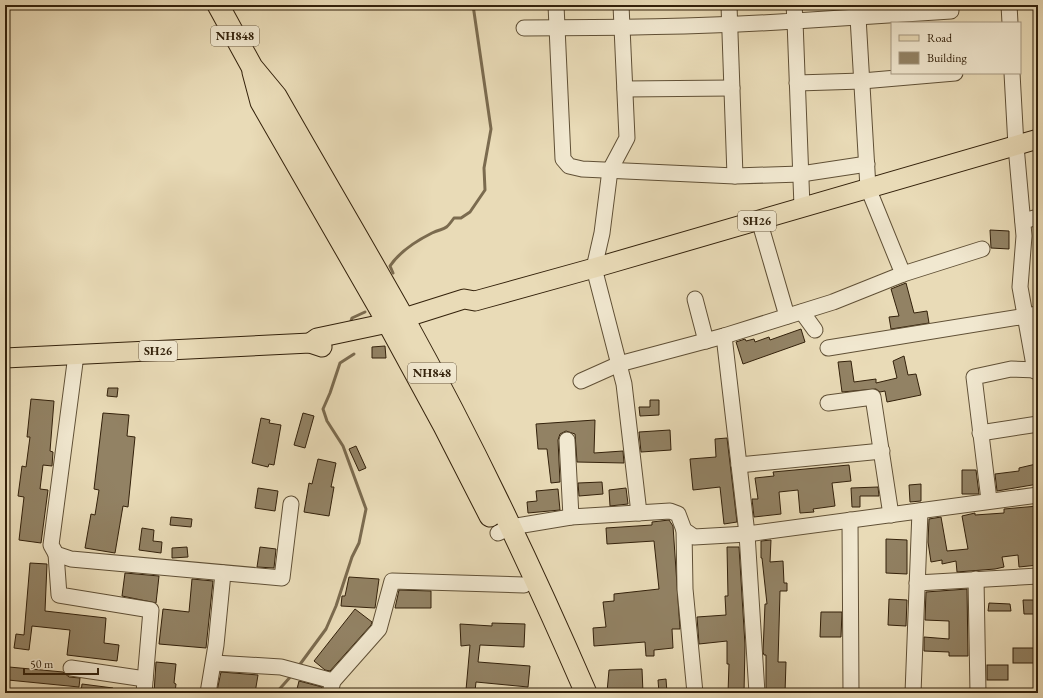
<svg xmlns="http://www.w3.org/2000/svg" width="1043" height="698" font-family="'EB Garamond',serif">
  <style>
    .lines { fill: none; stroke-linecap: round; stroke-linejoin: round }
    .stream { stroke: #7b6b4f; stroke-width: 3 }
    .building { fill: #928264; stroke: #33210b }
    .minor-casing { stroke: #605036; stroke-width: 17 }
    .major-casing { stroke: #33210b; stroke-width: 21 }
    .highway-casing { stroke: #33210b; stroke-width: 23 }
    .minor { stroke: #f1e8d0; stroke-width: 15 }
    .major { stroke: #e9dbb7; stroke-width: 19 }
    .highway { stroke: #e9dbb7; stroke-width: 21 }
    .labels { text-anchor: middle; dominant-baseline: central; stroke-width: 3; stroke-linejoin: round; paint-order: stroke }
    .shield { fill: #f1e8d0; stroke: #6c5d46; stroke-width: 1 }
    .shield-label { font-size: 12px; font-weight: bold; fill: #33210b }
  </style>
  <rect width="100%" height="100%" fill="#e9dbb7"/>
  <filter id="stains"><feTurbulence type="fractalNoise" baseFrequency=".005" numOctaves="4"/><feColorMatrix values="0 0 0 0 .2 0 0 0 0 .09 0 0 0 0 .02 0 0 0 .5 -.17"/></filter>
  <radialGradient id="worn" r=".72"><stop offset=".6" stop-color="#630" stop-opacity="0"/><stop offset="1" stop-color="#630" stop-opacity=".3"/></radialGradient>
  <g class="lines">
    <!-- stream -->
    <g class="stream">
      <path d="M 393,273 L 390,266 C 400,251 416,241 432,233 C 445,227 444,232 454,218 L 461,218 L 470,212 L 485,190 L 484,168 L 491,129 L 473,5"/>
      <path d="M 350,324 L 352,318 L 365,312"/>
      <path d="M 298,667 L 326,629 L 336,606 L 352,557 L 359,543 L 366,509 L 343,446 L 327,421 L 323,409 L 330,393 L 340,363 L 354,354"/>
      <path d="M 276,693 L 292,675"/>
    </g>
  </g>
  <!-- building -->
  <g class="building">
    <path d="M 990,230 L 1009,231 L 1009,249 L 991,248 Z"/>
    <path d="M 906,283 L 914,313 L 927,311 L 929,323 L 891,329 L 889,317 L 899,316 L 891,289 Z"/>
    <path d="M 801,329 L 805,342 L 743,364 L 736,342 L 745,339 L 746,341 L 754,339 L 755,342 L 769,337 L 770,340 Z"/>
    <path d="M 385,346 L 386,358 L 372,358 L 372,347 Z"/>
    <path d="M 904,356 L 908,375 L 916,374 L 921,395 L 887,402 L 885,391 L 880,392 L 876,389 L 842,392 L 838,362 L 851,361 L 854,382 L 876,379 L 876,383 L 897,378 L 893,361 Z"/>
    <path d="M 108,388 L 118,388 L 117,397 L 107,396 Z"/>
    <path d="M 31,399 L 54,401 L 50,451 L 53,452 L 52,466 L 43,465 L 40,489 L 48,490 L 41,543 L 19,540 L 24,497 L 18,496 L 22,466 L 26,467 L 30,437 L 27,437 Z"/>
    <path d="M 650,400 L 659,400 L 659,415 L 640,416 L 639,407 L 650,407 Z"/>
    <path d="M 103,413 L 129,415 L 127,436 L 135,437 L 128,507 L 123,506 L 115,553 L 85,548 L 91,514 L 95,515 L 99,490 L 94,489 Z"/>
    <path d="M 303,413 L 314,416 L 305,448 L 294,445 Z"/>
    <path d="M 261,418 L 270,420 L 269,423 L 281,425 L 274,465 L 269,464 L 268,467 L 252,463 Z"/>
    <path d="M 595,420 L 594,453 L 623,451 L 624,463 L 577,462 L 575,434 L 566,431 L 560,434 L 558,440 L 560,482 L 551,483 L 547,449 L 538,449 L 536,424 Z"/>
    <path d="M 670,430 L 671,450 L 641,452 L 639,432 Z"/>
    <path d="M 727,438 L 737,522 L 724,524 L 720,487 L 693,490 L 690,459 L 716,457 L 715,439 Z"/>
    <path d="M 356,446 L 366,468 L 359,471 L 349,449 Z"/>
    <path d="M 318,459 L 336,463 L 331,487 L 334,487 L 329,516 L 304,512 L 309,483 L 312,484 Z"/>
    <path d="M 1036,464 L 1038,484 L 997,491 L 995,474 L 1019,471 L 1019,468 Z"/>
    <path d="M 849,465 L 851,481 L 832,483 L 835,506 L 813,509 L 814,512 L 800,513 L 798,490 L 779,492 L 781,514 L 754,517 L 752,499 L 758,499 L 755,478 L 774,476 L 773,472 Z"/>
    <path d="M 962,470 L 976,470 L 979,494 L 962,494 Z"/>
    <path d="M 602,482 L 603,494 L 579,496 L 578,483 Z"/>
    <path d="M 921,484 L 921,501 L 910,502 L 909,485 Z"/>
    <path d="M 878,487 L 879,496 L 860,496 L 860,507 L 852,507 L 851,488 Z"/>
    <path d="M 258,488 L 278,491 L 275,511 L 255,508 Z"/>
    <path d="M 626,488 L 628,504 L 610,506 L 609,490 Z"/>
    <path d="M 558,489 L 560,510 L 528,513 L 527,502 L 537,501 L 536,491 Z"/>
    <path d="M 1038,506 L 1038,565 L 1019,567 L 1018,555 L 1002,557 L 1004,567 L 995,569 L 957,572 L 956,561 L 942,564 L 942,560 L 931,562 L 928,542 L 929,519 L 941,517 L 947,551 L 968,549 L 962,516 L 975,513 L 975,515 L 1004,513 L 1004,509 Z"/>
    <path d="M 171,517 L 192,519 L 191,527 L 170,525 Z"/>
    <path d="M 669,520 L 673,526 L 680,629 L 672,629 L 673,648 L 654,650 L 654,656 L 646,656 L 645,642 L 594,646 L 593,628 L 606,627 L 603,602 L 614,601 L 614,594 L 659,589 L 654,541 L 607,544 L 606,528 L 652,525 L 652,522 Z"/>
    <path d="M 142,528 L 154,530 L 153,541 L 162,542 L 161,553 L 139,550 Z"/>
    <path d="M 886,539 L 907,540 L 907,574 L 886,573 Z"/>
    <path d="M 771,540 L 770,562 L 783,561 L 784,583 L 787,583 L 787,591 L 780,591 L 778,662 L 786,662 L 785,693 L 766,693 L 766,655 L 764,655 L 763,652 L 765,604 L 767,604 L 762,558 L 761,558 L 761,541 Z"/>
    <path d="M 187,547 L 188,557 L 172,558 L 172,548 Z"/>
    <path d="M 260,547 L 276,549 L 274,568 L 257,567 Z"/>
    <path d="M 727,547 L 739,547 L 745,645 L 744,693 L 728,693 L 729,664 L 727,664 L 727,641 L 699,644 L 697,617 L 726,615 L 725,596 L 728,596 Z"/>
    <path d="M 30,563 L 47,564 L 45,611 L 106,618 L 104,643 L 119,645 L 117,661 L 67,655 L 70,630 L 32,626 L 29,650 L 14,648 L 16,634 L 24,635 Z"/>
    <path d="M 125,573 L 159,576 L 156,603 L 122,596 Z"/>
    <path d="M 349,577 L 379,579 L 375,608 L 341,606 L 342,596 L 345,596 Z"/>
    <path d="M 192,579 L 213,581 L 206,648 L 159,644 L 163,609 L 189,612 Z"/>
    <path d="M 967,589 L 968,656 L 949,656 L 949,652 L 924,651 L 924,637 L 949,639 L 949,621 L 925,620 L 926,592 Z"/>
    <path d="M 399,590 L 431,591 L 431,608 L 395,608 Z"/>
    <path d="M 889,599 L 907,600 L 906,626 L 888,625 Z"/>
    <path d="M 1023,600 L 1035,600 L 1035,614 L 1024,614 Z"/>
    <path d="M 989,603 L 1010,604 L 1011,611 L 988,611 Z"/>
    <path d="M 355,609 L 372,622 L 371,625 L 330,671 L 325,670 L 314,661 Z"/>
    <path d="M 821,612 L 842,612 L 841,637 L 820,637 Z"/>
    <path d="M 492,623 L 525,624 L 524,647 L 480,645 L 478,662 L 530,666 L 528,687 L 476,682 L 475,691 L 466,690 L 470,645 L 461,646 L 460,624 L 492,626 Z"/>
    <rect x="1013" y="648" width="21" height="15"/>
    <path d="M 156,662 L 176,664 L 174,683 L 176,684 L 175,693 L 154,693 Z"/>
    <rect x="987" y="665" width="21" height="15"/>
    <path d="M 9,667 L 63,672 L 69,677 L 80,678 L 79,687 L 8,680 Z"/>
    <path d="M 642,669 L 643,693 L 607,692 L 609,670 Z"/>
    <path d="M 221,672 L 258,675 L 255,693 L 217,691 Z"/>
    <path d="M 666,679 L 667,693 L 659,693 L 658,680 Z"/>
    <path d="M 299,681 L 322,687 L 321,693 L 296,693 Z"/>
    <path d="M 82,684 L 113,688 L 113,693 L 83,693 L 81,692 Z"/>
  </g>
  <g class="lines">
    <defs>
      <g id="minor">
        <path d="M 556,5 L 563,159 L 569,166 L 582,169 L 735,176 L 801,174 L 867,164"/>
        <path d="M 621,5 L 627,138 L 610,170 L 602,233 L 594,268 L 624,384 L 639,513"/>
        <path d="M 729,5 L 735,176"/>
        <path d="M 1009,5 L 1010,23"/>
        <path d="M 524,28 C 614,28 705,27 795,21 L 794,5"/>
        <path d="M 1012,73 L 1016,146 L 1024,236 L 1020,287 L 1035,371"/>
        <path d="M 797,83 L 862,81 L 955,73"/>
        <path d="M 625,89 L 732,88"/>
        <path d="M 802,207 L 795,21 L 951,11 L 950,5"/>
        <path d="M 759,220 L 787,316"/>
        <path d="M 1023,221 L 1038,217"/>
        <path d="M 903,274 L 982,249"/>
        <path d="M 695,299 L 706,341"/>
        <path d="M 802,312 L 815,330"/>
        <path d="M 724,336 L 747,534 L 757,693"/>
        <path d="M 828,348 L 1038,314"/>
        <path d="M 76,355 L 51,545 L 56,554 L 71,559 L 282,578 L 291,504"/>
        <path d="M 581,381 L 619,364 L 724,336 L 833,302 L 903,274 L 868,188 L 858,17"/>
        <path d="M 828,403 L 873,397 L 891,515"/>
        <path d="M 980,433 L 1038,424"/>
        <path d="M 567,440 L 571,517"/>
        <path d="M 739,465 L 882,451"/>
        <path d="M 989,500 L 974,377 L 1011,369 L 1038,370"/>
        <path d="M 850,520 L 851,693"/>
        <path d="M 684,530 L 685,589 L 695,693"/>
        <path d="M 498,533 L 511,527 L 571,517 L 670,511 L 678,514 L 684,530 L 694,537 L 747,534 L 1038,495"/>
        <path d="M 56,554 L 59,595 L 151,610 L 144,693"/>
        <path d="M 976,579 L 978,693"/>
        <path d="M 917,583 L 1038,576"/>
        <path d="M 214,663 L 281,667 L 333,681"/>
        <path d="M 71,668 L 145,679"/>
        <path d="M 208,693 L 216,645 L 223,573"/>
        <path d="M 330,693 L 333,681 L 379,629 L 392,581 L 524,585"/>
        <path d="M 913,693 L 920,511"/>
      </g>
      <g id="major">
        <path d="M 310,343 L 317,338 L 388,323 L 464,299 L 475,301 L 594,268 L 1038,139"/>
        <path d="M 5,358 L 310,343 L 322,347"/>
      </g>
      <g id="highway">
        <path d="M 218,5 L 252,67 L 276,96 C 318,170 362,244 404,319 C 471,440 531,566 586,693"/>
        <path d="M 253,72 L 261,102 L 388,323 L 444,426 L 490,516"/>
      </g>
    </defs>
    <!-- minor casing -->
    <use href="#minor" class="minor-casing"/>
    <!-- major casing -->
    <use href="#major" class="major-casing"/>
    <!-- highway casing -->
    <use href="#highway" class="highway-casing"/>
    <!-- minor -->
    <use href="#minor" class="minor"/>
    <!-- major -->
    <use href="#major" class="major"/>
    <!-- highway -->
    <use href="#highway" class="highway"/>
  </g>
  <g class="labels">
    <!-- shield labels -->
    <g class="shield">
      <rect x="211" y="26" width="48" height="20" rx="3"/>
      <rect x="738" y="211" width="38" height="20" rx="3"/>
      <rect x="139" y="341" width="38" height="20" rx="3"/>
      <rect x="408" y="363" width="48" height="20" rx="3"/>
    </g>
    <g class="shield-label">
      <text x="235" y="36">NH848</text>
      <text x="757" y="221">SH26</text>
      <text x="158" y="351">SH26</text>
      <text x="432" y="373">NH848</text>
    </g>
  </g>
  <!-- margin -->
  <rect width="1043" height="698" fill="none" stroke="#e9dbb7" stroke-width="20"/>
  <rect x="6" y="6" width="1031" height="686" fill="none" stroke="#33210b" stroke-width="2"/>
  <rect x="10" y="10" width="1023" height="678" fill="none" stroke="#33210b"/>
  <!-- legend -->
  <rect x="891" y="22" width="130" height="52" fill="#f1e8d0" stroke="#a59881"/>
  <rect x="899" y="35" width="20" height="6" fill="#e9dbb7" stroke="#a59881"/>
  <text x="927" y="42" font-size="12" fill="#33210b">Road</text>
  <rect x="899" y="52" width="20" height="12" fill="#928264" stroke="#a59881"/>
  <text x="927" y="62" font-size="12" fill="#33210b">Building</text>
  <!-- scale -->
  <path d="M24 668v6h74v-6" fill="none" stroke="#33210b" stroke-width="2"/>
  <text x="30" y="668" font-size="12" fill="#33210b" stroke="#f1e8d0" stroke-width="3" paint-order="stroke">50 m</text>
  <rect width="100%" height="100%" filter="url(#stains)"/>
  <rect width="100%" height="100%" fill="url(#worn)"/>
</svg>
